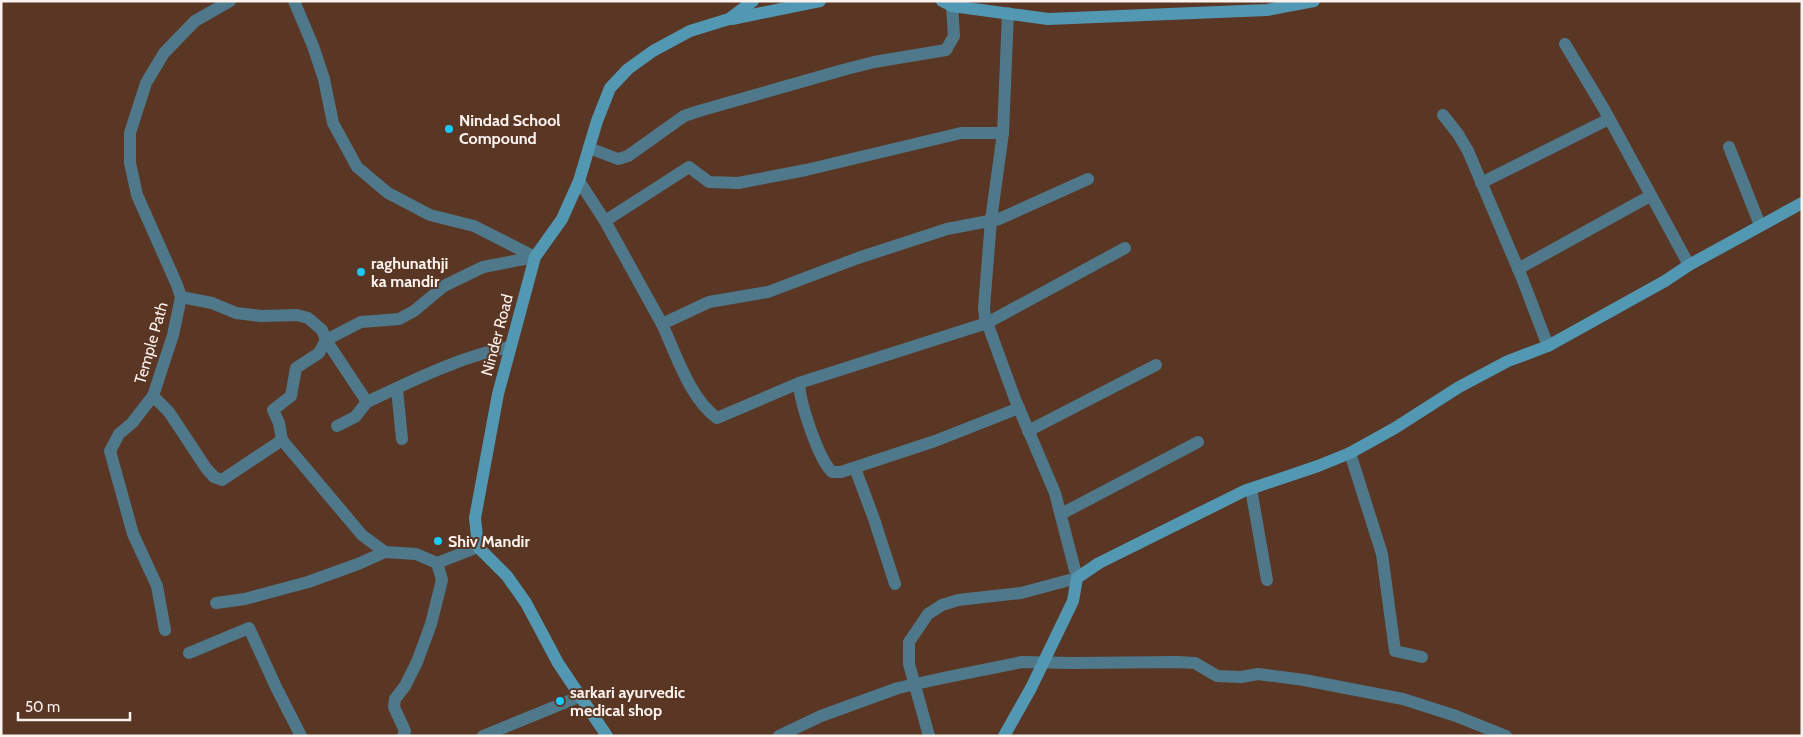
<svg xmlns="http://www.w3.org/2000/svg" width="1803" height="737" font-family="Cabin,sans-serif">
  <style>
    .lines { fill: none; stroke-linecap: round; stroke-linejoin: round }
    .street { stroke: #4f798a; stroke-width: 12 }
    .secondary { stroke: #5298b3; stroke-width: 12 }
    .poi-dot { fill: #1acafc; stroke: #5a3625; stroke-width: 2 }
    .labels { text-anchor: middle; dominant-baseline: central; stroke-width: 4; stroke-linejoin: round; paint-order: stroke }
    .poi-label { font-size: 16px; font-weight: bold; fill: #fcf2ee; stroke: #5a3625; text-anchor: start }
    .street-label { font-size: 16px; fill: #fcf2ee; stroke: #5a3625 }
  </style>
  <rect width="100%" height="100%" fill="#5a3625"/>
  <g class="lines">
    <!-- street -->
    <g class="street">
      <path d="M 294,1 L 313,46 L 324,79 L 333,123 L 357,167 L 388,193 L 430,215 L 474,226 L 535,257"/>
      <path d="M 1565,44 L 1604,109 L 1689,265"/>
      <path d="M 1443,115 L 1458,134 L 1468,151 L 1522,278 L 1548,346"/>
      <path d="M 1729,147 L 1760,225"/>
      <path d="M 589,148 L 618,159 L 628,156 L 684,116 L 699,111 L 843,70 L 874,62 L 946,50 L 954,36 L 952,6"/>
      <path d="M 579,181 L 605,221 L 662,324 L 709,302 L 768,292 L 858,258 L 947,229 L 999,219 L 1088,179"/>
      <path d="M 1481,183 L 1609,119"/>
      <path d="M 605,221 L 689,167 L 709,182 L 738,183 L 806,170 L 961,133 L 1003,133"/>
      <path d="M 1518,269 L 1650,196"/>
      <path d="M 181,297 L 212,303 L 236,313 L 261,316 L 297,315 L 308,318 L 322,330 L 326,340 L 367,402 C 414,380 459,357 510,347"/>
      <path d="M 662,324 C 676,354 690,399 717,418 L 799,383 L 987,323 L 1125,248"/>
      <path d="M 799,383 C 800,403 818,458 832,472 L 841,472 L 935,441 L 1019,408"/>
      <path d="M 397,389 L 402,439"/>
      <path d="M 153,396 L 169,412 L 206,468 L 214,477 L 222,480 L 282,440 L 362,535 L 385,552"/>
      <path d="M 337,426 L 355,417 L 367,402"/>
      <path d="M 1028,431 L 1156,365"/>
      <path d="M 282,440 L 279,423 L 273,410 L 291,396 L 296,368 L 319,353 L 326,340 L 361,322 L 399,319 L 414,311 L 444,286 L 483,267 L 535,257"/>
      <path d="M 1350,453 L 1382,554 L 1395,651 L 1422,657"/>
      <path d="M 855,468 L 874,519 L 895,584"/>
      <path d="M 1251,489 L 1267,580"/>
      <path d="M 1061,514 L 1198,442"/>
      <path d="M 216,603 L 245,599 L 308,582 L 358,564 L 385,552 L 416,554 L 437,563 L 478,547"/>
      <path d="M 165,630 L 157,586 L 133,534 L 110,451 L 119,434 L 132,423 L 153,396 L 173,335 L 181,297 L 177,285 L 137,195 L 130,163 L 130,133 L 146,83 L 164,53 L 195,21 L 230,1"/>
      <path d="M 189,653 L 249,628 L 276,687 L 301,736"/>
      <path d="M 403,736 L 405,731 L 394,707 L 395,699 L 405,686 L 417,662 L 431,624 L 442,580 L 437,563"/>
      <path d="M 483,736 L 581,696"/>
      <path d="M 779,736 L 821,716 L 898,688 L 943,678 L 1022,662 L 1073,663 L 1177,662 L 1195,663 L 1217,676 L 1241,677 L 1258,674 L 1304,680 L 1403,699 L 1456,716 L 1506,736"/>
      <path d="M 929,736 L 909,664 L 909,642 L 928,614 L 942,605 L 958,600 L 1021,593 L 1077,578 L 1055,493 L 1015,399 L 985,317 L 984,308 L 991,220 L 1003,133 L 1008,13"/>
    </g>
    <!-- secondary -->
    <g class="secondary">
      <path d="M 942,1 L 952,6 L 1048,19 L 1267,10 L 1314,1"/>
      <path d="M 732,19 L 820,1"/>
      <path d="M 607,736 L 558,663 L 526,603 L 507,576 L 478,547 L 475,518 L 498,394 L 535,257 L 562,219 L 579,181 L 597,121 L 610,88 L 628,69 L 653,51 L 690,31 L 729,19 L 753,1"/>
      <path d="M 1004,736 L 1031,688 L 1073,601 L 1077,578 L 1099,563 L 1244,491 L 1318,466 L 1350,453 L 1395,428 L 1459,387 L 1508,361 L 1548,346 L 1665,281 L 1689,265 L 1802,203"/>
    </g>
  </g>
  <!-- markers -->
  <g class="poi-dot">
    <circle cx="449" cy="129" r="5"/>
    <circle cx="361" cy="272" r="5"/>
    <circle cx="438" cy="541" r="5"/>
    <circle cx="560" cy="701" r="5"/>
  </g>
  <g class="labels">
    <!-- poi labels -->
    <g class="poi-label">
      <text x="459" y="120">Nindad School<tspan x="459" dy="18">Compound</tspan></text>
      <text x="371" y="263">raghunathji<tspan x="371" dy="18">ka mandir</tspan></text>
      <text x="448" y="541">Shiv Mandir</text>
      <text x="570" y="692">sarkari ayurvedic<tspan x="570" dy="18">medical shop</tspan></text>
    </g>
    <!-- street labels -->
    <g class="street-label">
      <text transform="translate(497 335) rotate(-75)">Ninder Road</text>
      <text transform="translate(151 343) rotate(-74)">Temple Path</text>
    </g>
  </g>
  <!-- border -->
  <rect width="1803" height="737" fill="none" stroke="#fcf2ee" stroke-width="5"/>
  <!-- scale -->
  <path d="M18 712v8h112v-8" fill="none" stroke="#fcf2ee" stroke-width="2.5"/>
  <text x="25" y="712" font-size="15" fill="#fcf2ee" stroke="#5a3625" stroke-width="4" paint-order="stroke">50 m</text>
</svg>
